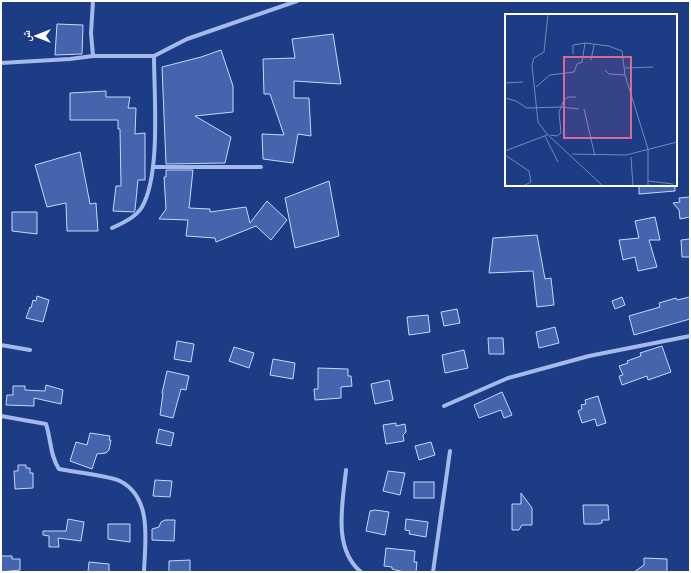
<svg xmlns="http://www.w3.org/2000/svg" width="691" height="573" font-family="Jost,'Noto Naskh Arabic',sans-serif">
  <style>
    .building { fill: #4465ae; stroke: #c8d7f8 }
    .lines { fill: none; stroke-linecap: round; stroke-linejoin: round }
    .minor { stroke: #a4baeb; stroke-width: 4 }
    .inset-road { fill: none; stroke: #778ab6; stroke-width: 1 }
    .view { fill: #d76994; fill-opacity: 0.15; stroke: #d76994; stroke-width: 2 }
    .inset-edge { fill: none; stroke: #fff; stroke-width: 2 }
  </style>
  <rect width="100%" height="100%" fill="#1c3c86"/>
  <!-- building -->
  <g class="building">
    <path d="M 57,24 L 83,25 L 82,54 L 55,55 Z"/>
    <path d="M 333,34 L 341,84 L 294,81 L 294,98 L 309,98 L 311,136 L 298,134 L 293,163 L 263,159 L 262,134 L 284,135 L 270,94 L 264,94 L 263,59 L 295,58 L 292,39 Z"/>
    <path d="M 221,50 L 233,86 L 233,112 L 195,116 L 231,137 L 225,163 L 166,164 L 162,67 L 201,57 Z"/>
    <path d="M 106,91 L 106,97 L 130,97 L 128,108 L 136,108 L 135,134 L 145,133 L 145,180 L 138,180 L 135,210 L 134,212 L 113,211 L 116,186 L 121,186 L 120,129 L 118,129 L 118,120 L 70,120 L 70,93 Z"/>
    <path d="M 80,152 L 90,204 L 96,203 L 98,231 L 67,231 L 66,203 L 47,207 L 35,165 Z"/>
    <path d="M 166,170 L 193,170 L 189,208 L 210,209 L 210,212 L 246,207 L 250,223 L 267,201 L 287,220 L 271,240 L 256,226 L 216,242 L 215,238 L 186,236 L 188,220 L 159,219 L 166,209 L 164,177 L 166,177 Z"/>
    <path d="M 329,181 L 339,236 L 295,248 L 285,198 Z"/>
    <path d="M 639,185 L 675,185 L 675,191 L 639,194 Z"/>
    <path d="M 690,197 L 690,217 L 680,219 L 679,210 L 673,203 L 680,202 L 679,198 Z"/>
    <path d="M 12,212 L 37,212 L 37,234 L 12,231 Z"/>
    <path d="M 655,217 L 660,240 L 649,240 L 657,267 L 638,271 L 635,257 L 623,260 L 619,240 L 639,238 L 635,221 Z"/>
    <path d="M 537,235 L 545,279 L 551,278 L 554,305 L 537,307 L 533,271 L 489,273 L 493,238 Z"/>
    <path d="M 690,239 L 690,257 L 682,257 L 681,240 Z"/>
    <path d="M 37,296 L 49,300 L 43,322 L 26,318 L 30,307 L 31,308 L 33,300 L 36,301 Z"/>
    <path d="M 622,297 L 625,305 L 615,309 L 612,301 Z"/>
    <path d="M 690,297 L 690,319 L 634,335 L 629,316 L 660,307 L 659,303 L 676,298 L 677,300 Z"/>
    <path d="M 457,309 L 460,323 L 444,326 L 441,312 Z"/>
    <path d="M 428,315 L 430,332 L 409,335 L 407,317 Z"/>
    <path d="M 555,327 L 559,343 L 539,348 L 536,332 Z"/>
    <path d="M 488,338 L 503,338 L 504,354 L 489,354 Z"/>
    <path d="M 177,341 L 194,344 L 191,362 L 174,359 Z"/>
    <path d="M 662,346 L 671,372 L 648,380 L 647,376 L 622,385 L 619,376 L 623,375 L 619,366 L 628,363 L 627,361 L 641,356 L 640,353 Z"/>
    <path d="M 234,347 L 254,353 L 249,368 L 229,361 Z"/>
    <path d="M 464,350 L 468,368 L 445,373 L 442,355 Z"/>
    <path d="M 273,359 L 295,363 L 293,379 L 270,375 Z"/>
    <path d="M 318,368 L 348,369 L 348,376 L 351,376 L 352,386 L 341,387 L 341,398 L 315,400 L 314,389 L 318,389 Z"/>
    <path d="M 167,371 L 189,376 L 186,390 L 181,389 L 173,418 L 160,415 L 163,393 L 162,393 Z"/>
    <path d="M 389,380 L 393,400 L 375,404 L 371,384 Z"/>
    <path d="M 46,385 L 63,390 L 61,404 L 34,398 L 34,406 L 6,405 L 7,395 L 13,395 L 13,386 L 25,386 L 25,390 L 45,391 Z"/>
    <path d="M 502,392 L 512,415 L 504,418 L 501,410 L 479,418 L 474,405 Z"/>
    <path d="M 598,396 L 606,423 L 597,426 L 595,419 L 582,423 L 578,411 L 582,409 L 581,405 L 586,404 L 585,400 Z"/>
    <path d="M 396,423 L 396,426 L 405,424 L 406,432 L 403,435 L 404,441 L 386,444 L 383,425 Z"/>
    <path d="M 159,429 L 174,433 L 171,446 L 156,443 Z"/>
    <path d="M 90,433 L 110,436 L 109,440 L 111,440 L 109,450 L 106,453 L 97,454 L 92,469 L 70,461 L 76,442 L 87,445 Z"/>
    <path d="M 431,442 L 435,455 L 419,460 L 415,446 Z"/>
    <path d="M 18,465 L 26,465 L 26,468 L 30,468 L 30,473 L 33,473 L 33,488 L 15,489 L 14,471 L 18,471 Z"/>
    <path d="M 388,471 L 405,473 L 400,495 L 383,491 Z"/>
    <path d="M 155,480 L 172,481 L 170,497 L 153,496 Z"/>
    <rect x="414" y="482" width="20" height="16"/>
    <path d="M 521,493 L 532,508 L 532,525 L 522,525 L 519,530 L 512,530 L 512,504 L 521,504 Z"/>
    <path d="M 583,505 L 608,505 L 609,520 L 602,520 L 602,523 L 598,524 L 584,524 Z"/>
    <path d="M 375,510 L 389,512 L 385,535 L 366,531 L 370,511 Z"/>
    <path d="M 68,519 L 84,522 L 81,541 L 58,538 L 59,547 L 49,547 L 49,536 L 43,535 L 43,531 L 66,531 Z"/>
    <path d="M 406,519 L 428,522 L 426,537 L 409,534 L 410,531 L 405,530 Z"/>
    <path d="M 165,520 L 175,520 L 174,541 L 152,540 L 152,529 L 159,527 L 161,522 Z"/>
    <path d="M 108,524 L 130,524 L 130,542 L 108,539 Z"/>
    <path d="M 386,548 L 415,551 L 414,562 L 417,562 L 416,572 L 404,572 L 392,569 L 392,567 L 384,566 Z"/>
    <path d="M 1,556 L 12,556 L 12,559 L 20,559 L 20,570 L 1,572 Z"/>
    <path d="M 644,558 L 667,559 L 667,572 L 634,572 L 644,565 Z"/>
    <path d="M 190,560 L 190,572 L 169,572 L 169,561 Z"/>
    <path d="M 89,562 L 109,564 L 109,572 L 88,572 Z"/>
  </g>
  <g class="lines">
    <!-- minor -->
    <g class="minor">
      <path d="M 93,1 L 91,33 L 93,56"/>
      <path d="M 1,63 L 70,59 L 93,56 L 154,56 L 187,39 L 297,1"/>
      <path d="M 153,167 L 261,167"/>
      <path d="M 112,228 C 123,223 136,217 142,207 C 161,174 154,95 154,56"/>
      <path d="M 1,345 L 30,350"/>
      <path d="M 444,406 L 508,378 L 589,356 L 690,336"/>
      <path d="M 1,416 L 46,424 C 51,439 50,456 59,469 C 73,472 110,476 120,481 C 153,498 145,542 144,572"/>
      <path d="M 346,470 C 343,502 332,548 361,572"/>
      <path d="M 433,572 L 450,451"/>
    </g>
  </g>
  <!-- overview -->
  <g transform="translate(505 14)">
    <rect width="172" height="172" fill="#1c3c86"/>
    <path class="inset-road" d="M 43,0 L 39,38 L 29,44 L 27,51 L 33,108 L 42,120 L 98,172M 68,40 L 68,31 L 80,29M 86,46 L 89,31M 120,54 L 148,53M 100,56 L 104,60 L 120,61M 0,69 L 18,68M 31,73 L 45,61 L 69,58 L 72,50 L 77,48 L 80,29 L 104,32 L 117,37 L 120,61 L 143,135 L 143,172M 0,84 L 11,87 L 22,94 L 56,93 L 74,95M 79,95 L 90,142M 45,121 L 52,122 L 56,119 L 54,98 L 59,86 L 63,83 L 71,83M 40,122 L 53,148M 0,137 L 42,121M 67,140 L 121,141 L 172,128M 0,141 L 24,157 L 26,168 L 18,172M 126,143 L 128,172M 143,167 L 168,170"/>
    <path class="view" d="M 59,43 L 126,43 L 126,124 L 59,124 Z"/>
    <rect width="172" height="172" class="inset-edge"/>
  </g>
  <!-- border -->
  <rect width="691" height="573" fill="none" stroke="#ffffff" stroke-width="4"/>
  <!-- north arrow -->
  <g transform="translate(36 36) rotate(270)" stroke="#1c3c86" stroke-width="3" paint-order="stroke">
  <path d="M0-3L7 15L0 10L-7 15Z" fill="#ffffff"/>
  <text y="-6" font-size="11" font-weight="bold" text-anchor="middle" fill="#ffffff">ش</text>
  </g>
</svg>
